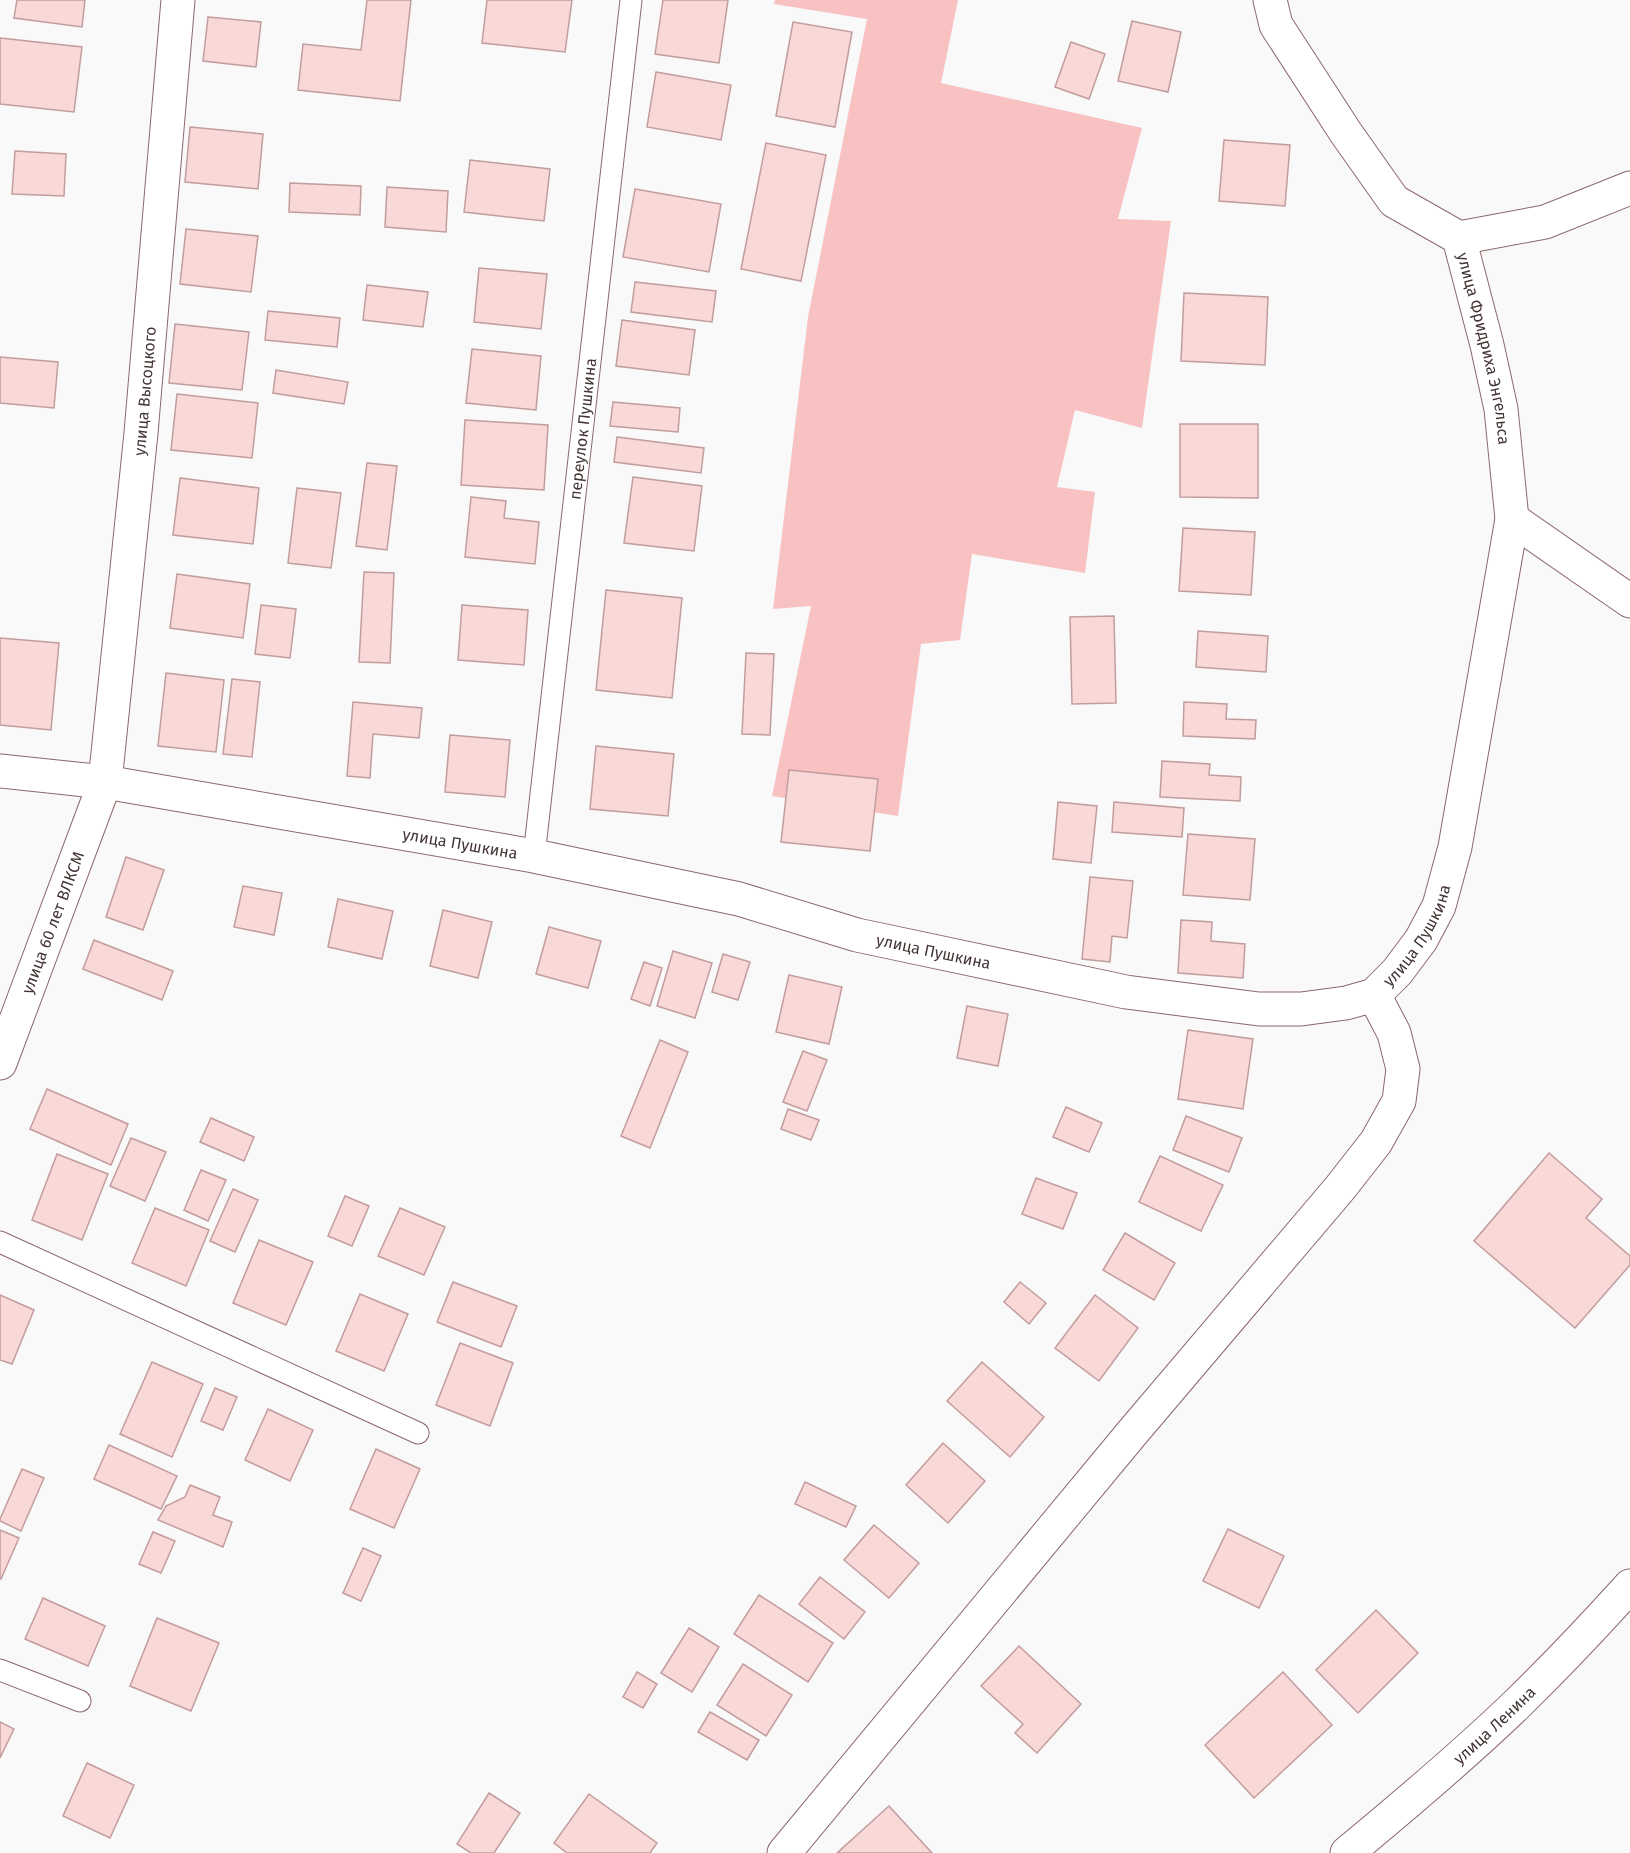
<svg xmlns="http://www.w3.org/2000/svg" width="1630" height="1853" font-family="'Fira Sans',sans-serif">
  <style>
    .green { fill: #f8c2c3 }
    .building { fill: #f9d8d8; stroke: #c39c9d; stroke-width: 1.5 }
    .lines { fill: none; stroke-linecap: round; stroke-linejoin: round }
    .lane-casing { stroke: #8c6869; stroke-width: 23 }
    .street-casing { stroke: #8c6869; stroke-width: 35 }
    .secondary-casing { stroke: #8c6869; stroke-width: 35 }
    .lane { stroke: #fff; stroke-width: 21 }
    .street { stroke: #fff; stroke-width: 33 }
    .secondary { stroke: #fff; stroke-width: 33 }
    .labels { text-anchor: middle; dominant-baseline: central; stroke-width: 4.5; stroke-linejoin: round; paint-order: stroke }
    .street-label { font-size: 16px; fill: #443434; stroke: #fff }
  </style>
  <rect width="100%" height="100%" fill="#f9f9f9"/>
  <!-- green -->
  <path class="green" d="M 775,0 L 958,0 L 941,83 L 1142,128 L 1118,219 L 1171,221 L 1142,428 L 1075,410 L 1057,487 L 1095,492 L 1085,573 L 972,554 L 960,640 L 921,644 L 898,816 L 772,796 L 811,606 L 773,609 L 808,317 L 867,19 L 774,4 Z"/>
  <!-- building -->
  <g class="building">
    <path d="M 17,0 L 85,0 L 82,27 L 14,18 Z"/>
    <path d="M 367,0 L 411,0 L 400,101 L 298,90 L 303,44 L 361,50 Z"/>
    <path d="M 487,0 L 572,0 L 565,52 L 482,43 Z"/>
    <path d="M 663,0 L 728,0 L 719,63 L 655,54 Z"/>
    <path d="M 208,17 L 261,22 L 256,67 L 203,61 Z"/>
    <path d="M 1132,21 L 1181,32 L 1168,92 L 1118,81 Z"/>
    <path d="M 793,22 L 852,32 L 835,127 L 776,116 Z"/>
    <path d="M 0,38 L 82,47 L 74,112 L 0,104 Z"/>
    <path d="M 1071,42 L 1105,54 L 1089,99 L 1055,87 Z"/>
    <path d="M 656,72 L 731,85 L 721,140 L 647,127 Z"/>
    <path d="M 190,127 L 263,134 L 258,189 L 185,182 Z"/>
    <path d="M 1224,140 L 1290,145 L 1285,206 L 1219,201 Z"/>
    <path d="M 766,143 L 826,155 L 801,281 L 741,269 Z"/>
    <path d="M 15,151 L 66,154 L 64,196 L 12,194 Z"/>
    <path d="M 470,160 L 550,169 L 544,221 L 464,212 Z"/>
    <path d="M 290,183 L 361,186 L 360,215 L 289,212 Z"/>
    <path d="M 387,187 L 448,191 L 446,232 L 385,227 Z"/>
    <path d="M 635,189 L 721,204 L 709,272 L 623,257 Z"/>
    <path d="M 186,229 L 258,236 L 251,292 L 180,284 Z"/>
    <path d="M 479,268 L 547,274 L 541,329 L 474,322 Z"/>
    <path d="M 635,282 L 716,291 L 712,322 L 631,312 Z"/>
    <path d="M 367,285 L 428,292 L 423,327 L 363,320 Z"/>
    <path d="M 1184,293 L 1268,297 L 1265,365 L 1181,361 Z"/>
    <path d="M 268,311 L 340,318 L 337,347 L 265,340 Z"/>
    <path d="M 622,320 L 695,330 L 689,375 L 616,366 Z"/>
    <path d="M 175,324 L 249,332 L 242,390 L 169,383 Z"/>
    <path d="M 472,349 L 541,356 L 536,410 L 466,403 Z"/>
    <path d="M 0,357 L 58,362 L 54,408 L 0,403 Z"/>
    <path d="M 276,370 L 348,382 L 344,404 L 273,393 Z"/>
    <path d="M 177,394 L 258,403 L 252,458 L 171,450 Z"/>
    <path d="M 613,402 L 680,408 L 678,432 L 610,426 Z"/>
    <path d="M 465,420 L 548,425 L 544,490 L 461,485 Z"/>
    <path d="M 1180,424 L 1258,424 L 1258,498 L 1180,497 Z"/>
    <path d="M 617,437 L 704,448 L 701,473 L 614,462 Z"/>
    <path d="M 367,463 L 397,466 L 387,550 L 356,546 Z"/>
    <path d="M 633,477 L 702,486 L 694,551 L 624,543 Z"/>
    <path d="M 180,478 L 259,488 L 253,544 L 173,535 Z"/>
    <path d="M 297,488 L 341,493 L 331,568 L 288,563 Z"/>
    <path d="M 471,497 L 506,501 L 504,518 L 539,522 L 535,564 L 465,557 Z"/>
    <path d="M 1183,528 L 1255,532 L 1251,595 L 1179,591 Z"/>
    <path d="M 364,572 L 394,573 L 390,663 L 359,662 Z"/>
    <path d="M 177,574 L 250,584 L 243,638 L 170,628 Z"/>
    <path d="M 606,590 L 682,598 L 672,698 L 596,690 Z"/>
    <path d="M 261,605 L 296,609 L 290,658 L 255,654 Z"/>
    <path d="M 462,605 L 528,610 L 524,665 L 458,660 Z"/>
    <path d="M 1114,616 L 1116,703 L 1072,704 L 1070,617 Z"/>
    <path d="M 1198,631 L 1268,636 L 1266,672 L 1196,667 Z"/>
    <path d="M 0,638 L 59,643 L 51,730 L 0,725 Z"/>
    <path d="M 746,653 L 774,654 L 770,735 L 742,734 Z"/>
    <path d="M 166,673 L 224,680 L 216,752 L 158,746 Z"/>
    <path d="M 232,679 L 260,682 L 252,757 L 223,754 Z"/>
    <path d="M 353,702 L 422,708 L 419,738 L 373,734 L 370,778 L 347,776 Z"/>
    <path d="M 1184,702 L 1227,704 L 1226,719 L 1256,720 L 1255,739 L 1183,736 Z"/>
    <path d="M 450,735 L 510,740 L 505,797 L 445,792 Z"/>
    <path d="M 596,746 L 674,754 L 668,816 L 590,809 Z"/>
    <path d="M 1162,761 L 1210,764 L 1209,775 L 1241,777 L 1240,801 L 1160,797 Z"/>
    <path d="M 789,770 L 878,779 L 870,851 L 781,842 Z"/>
    <path d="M 1058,802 L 1097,806 L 1091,863 L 1053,859 Z"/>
    <path d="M 1114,802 L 1184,808 L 1182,837 L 1112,832 Z"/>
    <path d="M 1188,834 L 1255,839 L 1250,900 L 1183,895 Z"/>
    <path d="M 126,857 L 164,870 L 143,930 L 106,917 Z"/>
    <path d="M 1090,877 L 1133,881 L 1127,938 L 1112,936 L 1110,962 L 1082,959 Z"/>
    <path d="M 243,886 L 282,893 L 274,935 L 234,927 Z"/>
    <path d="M 338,899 L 393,911 L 382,959 L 328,947 Z"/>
    <path d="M 443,910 L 492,922 L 478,978 L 430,966 Z"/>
    <path d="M 1181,920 L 1212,922 L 1211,941 L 1245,944 L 1243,978 L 1178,973 Z"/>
    <path d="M 549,927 L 601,941 L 588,988 L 536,974 Z"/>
    <path d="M 94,940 L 173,971 L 162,1000 L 83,969 Z"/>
    <path d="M 673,951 L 712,963 L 695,1018 L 657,1006 Z"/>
    <path d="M 723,954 L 750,962 L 738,1000 L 712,992 Z"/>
    <path d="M 644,962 L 662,968 L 650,1006 L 631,999 Z"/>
    <path d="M 789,975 L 842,987 L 829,1044 L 776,1032 Z"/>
    <path d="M 967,1006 L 1008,1014 L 998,1066 L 957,1058 Z"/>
    <path d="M 1188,1030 L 1253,1039 L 1243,1109 L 1178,1099 Z"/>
    <path d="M 660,1040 L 688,1052 L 650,1148 L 621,1136 Z"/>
    <path d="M 803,1051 L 827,1060 L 807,1111 L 783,1102 Z"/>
    <path d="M 47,1089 L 128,1124 L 111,1165 L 30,1129 Z"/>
    <path d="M 1066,1107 L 1102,1123 L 1089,1152 L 1053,1137 Z"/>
    <path d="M 788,1109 L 819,1120 L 811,1140 L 781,1129 Z"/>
    <path d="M 1186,1116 L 1242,1138 L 1229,1172 L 1173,1150 Z"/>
    <path d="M 211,1118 L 254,1137 L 244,1161 L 200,1142 Z"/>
    <path d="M 131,1138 L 166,1152 L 145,1201 L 110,1186 Z"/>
    <path d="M 1549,1153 L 1602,1199 L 1586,1218 L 1630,1256 L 1630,1265 L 1575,1328 L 1474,1241 Z"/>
    <path d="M 57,1154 L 108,1174 L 82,1240 L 32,1220 Z"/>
    <path d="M 1160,1156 L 1223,1185 L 1201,1231 L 1139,1202 Z"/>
    <path d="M 201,1170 L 226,1180 L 208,1221 L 184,1210 Z"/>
    <path d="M 1036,1178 L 1077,1193 L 1063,1229 L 1022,1214 Z"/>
    <path d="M 233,1189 L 258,1200 L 235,1252 L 210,1241 Z"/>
    <path d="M 345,1196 L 369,1206 L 352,1246 L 328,1236 Z"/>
    <path d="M 155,1208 L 209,1230 L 186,1286 L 132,1263 Z"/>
    <path d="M 400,1208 L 445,1227 L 424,1275 L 378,1256 Z"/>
    <path d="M 1125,1233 L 1175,1263 L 1154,1300 L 1103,1270 Z"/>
    <path d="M 259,1240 L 313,1262 L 286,1325 L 233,1303 Z"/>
    <path d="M 453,1282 L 517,1306 L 501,1347 L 437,1322 Z"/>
    <path d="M 1020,1282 L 1046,1303 L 1029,1324 L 1004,1302 Z"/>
    <path d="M 360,1294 L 408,1314 L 384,1371 L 336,1351 Z"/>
    <path d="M 0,1295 L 34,1310 L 12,1364 L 0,1360 Z"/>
    <path d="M 1095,1295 L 1138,1328 L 1099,1381 L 1055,1348 Z"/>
    <path d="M 460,1343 L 513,1363 L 490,1426 L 436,1405 Z"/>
    <path d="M 152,1362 L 203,1384 L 172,1457 L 120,1434 Z"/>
    <path d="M 982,1362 L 1044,1417 L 1010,1457 L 947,1401 Z"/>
    <path d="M 215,1388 L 237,1397 L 223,1430 L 201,1421 Z"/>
    <path d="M 268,1409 L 313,1430 L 290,1481 L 245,1460 Z"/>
    <path d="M 943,1443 L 985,1481 L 948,1523 L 906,1485 Z"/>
    <path d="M 109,1445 L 177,1476 L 161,1509 L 94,1479 Z"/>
    <path d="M 376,1449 L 420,1469 L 394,1528 L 350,1509 Z"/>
    <path d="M 22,1469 L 44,1478 L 21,1531 L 0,1521 L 0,1519 Z"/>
    <path d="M 805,1482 L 856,1506 L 846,1527 L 795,1504 Z"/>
    <path d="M 190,1485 L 220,1497 L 213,1515 L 232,1522 L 223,1547 L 158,1520 L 166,1506 L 185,1497 Z"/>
    <path d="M 874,1525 L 919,1563 L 889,1598 L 844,1560 Z"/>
    <path d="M 1228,1529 L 1284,1556 L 1259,1608 L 1203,1581 Z"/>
    <path d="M 0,1530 L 19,1538 L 1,1579 L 0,1578 Z"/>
    <path d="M 153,1532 L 175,1541 L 161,1573 L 139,1564 Z"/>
    <path d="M 363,1548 L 381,1556 L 361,1601 L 343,1593 Z"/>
    <path d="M 820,1577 L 865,1612 L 844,1639 L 799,1604 Z"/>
    <path d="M 759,1595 L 833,1643 L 808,1682 L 734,1634 Z"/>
    <path d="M 43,1598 L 105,1626 L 88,1666 L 25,1639 Z"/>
    <path d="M 1376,1610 L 1418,1653 L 1358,1713 L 1316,1670 Z"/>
    <path d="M 157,1618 L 219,1643 L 191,1711 L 130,1686 Z"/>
    <path d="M 689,1628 L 719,1647 L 692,1692 L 661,1673 Z"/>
    <path d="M 1019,1646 L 1081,1704 L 1037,1753 L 1015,1733 L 1023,1724 L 981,1686 Z"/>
    <path d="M 743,1664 L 792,1695 L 766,1736 L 717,1705 Z"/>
    <path d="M 637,1672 L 657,1684 L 643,1708 L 623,1697 Z"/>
    <path d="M 1283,1672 L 1332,1725 L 1254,1798 L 1205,1745 Z"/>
    <path d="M 710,1712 L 759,1740 L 747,1760 L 698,1732 Z"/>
    <path d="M 0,1722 L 14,1729 L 0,1758 Z"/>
    <path d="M 87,1763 L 134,1785 L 110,1838 L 63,1816 Z"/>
    <path d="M 489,1793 L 520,1813 L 494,1853 L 471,1853 L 457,1844 Z"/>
    <path d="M 589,1794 L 657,1843 L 650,1853 L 567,1853 L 554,1843 Z"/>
    <path d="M 889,1806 L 932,1853 L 837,1853 Z"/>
  </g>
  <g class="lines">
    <defs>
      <g id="lane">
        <path id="s1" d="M 534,856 L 631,0"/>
        <path d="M 0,1242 L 418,1433"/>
        <path d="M 0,1670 L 80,1701"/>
      </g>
      <g id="street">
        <path id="s2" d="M 1270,0 L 1276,25 L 1346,133 L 1394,201 L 1459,238 L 1487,345 L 1501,409 L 1512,519 L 1630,601"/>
        <path d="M 1459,238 L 1545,222 L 1630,188"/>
        <path id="s3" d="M 0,771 L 105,782 L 534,856 L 739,899 L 857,935 L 1126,992 L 1259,1009 L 1301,1009 L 1346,1003 L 1374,995 L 1397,972 L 1421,940 L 1439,906 L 1455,847 L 1512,519"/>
        <path id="s4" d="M 0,1063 L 105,782 L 141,433 L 178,0"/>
        <path d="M 784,1853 L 1132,1433 L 1340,1188 L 1376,1142 L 1399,1101 L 1403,1069 L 1394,1033 L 1374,995"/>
      </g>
      <g id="secondary">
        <path id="s5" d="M 1347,1853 C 1405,1805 1462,1757 1516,1705 C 1555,1667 1593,1627 1630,1586"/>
      </g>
    </defs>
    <!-- lane casing -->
    <use href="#lane" class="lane-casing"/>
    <!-- street casing -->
    <use href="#street" class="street-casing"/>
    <!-- secondary casing -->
    <use href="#secondary" class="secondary-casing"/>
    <!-- lane -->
    <use href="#lane" class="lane"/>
    <!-- street -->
    <use href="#street" class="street"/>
    <!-- secondary -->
    <use href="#secondary" class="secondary"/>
  </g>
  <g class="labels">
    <!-- street labels -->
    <g class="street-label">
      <text stroke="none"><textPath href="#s2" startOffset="426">улица Фридриха Энгельса</textPath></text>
      <text stroke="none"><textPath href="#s4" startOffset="693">улица Высоцкого</textPath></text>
      <text stroke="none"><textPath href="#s1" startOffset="430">переулок Пушкина</textPath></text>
      <text stroke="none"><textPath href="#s3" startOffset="466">улица Пушкина</textPath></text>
      <text stroke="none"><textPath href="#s4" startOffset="150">улица 60 лет ВЛКСМ</textPath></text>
      <text stroke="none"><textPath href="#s3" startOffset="1474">улица Пушкина</textPath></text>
      <text stroke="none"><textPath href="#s3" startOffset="952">улица Пушкина</textPath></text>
      <text stroke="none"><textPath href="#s5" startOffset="195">улица Ленина</textPath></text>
    </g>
  </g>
</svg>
